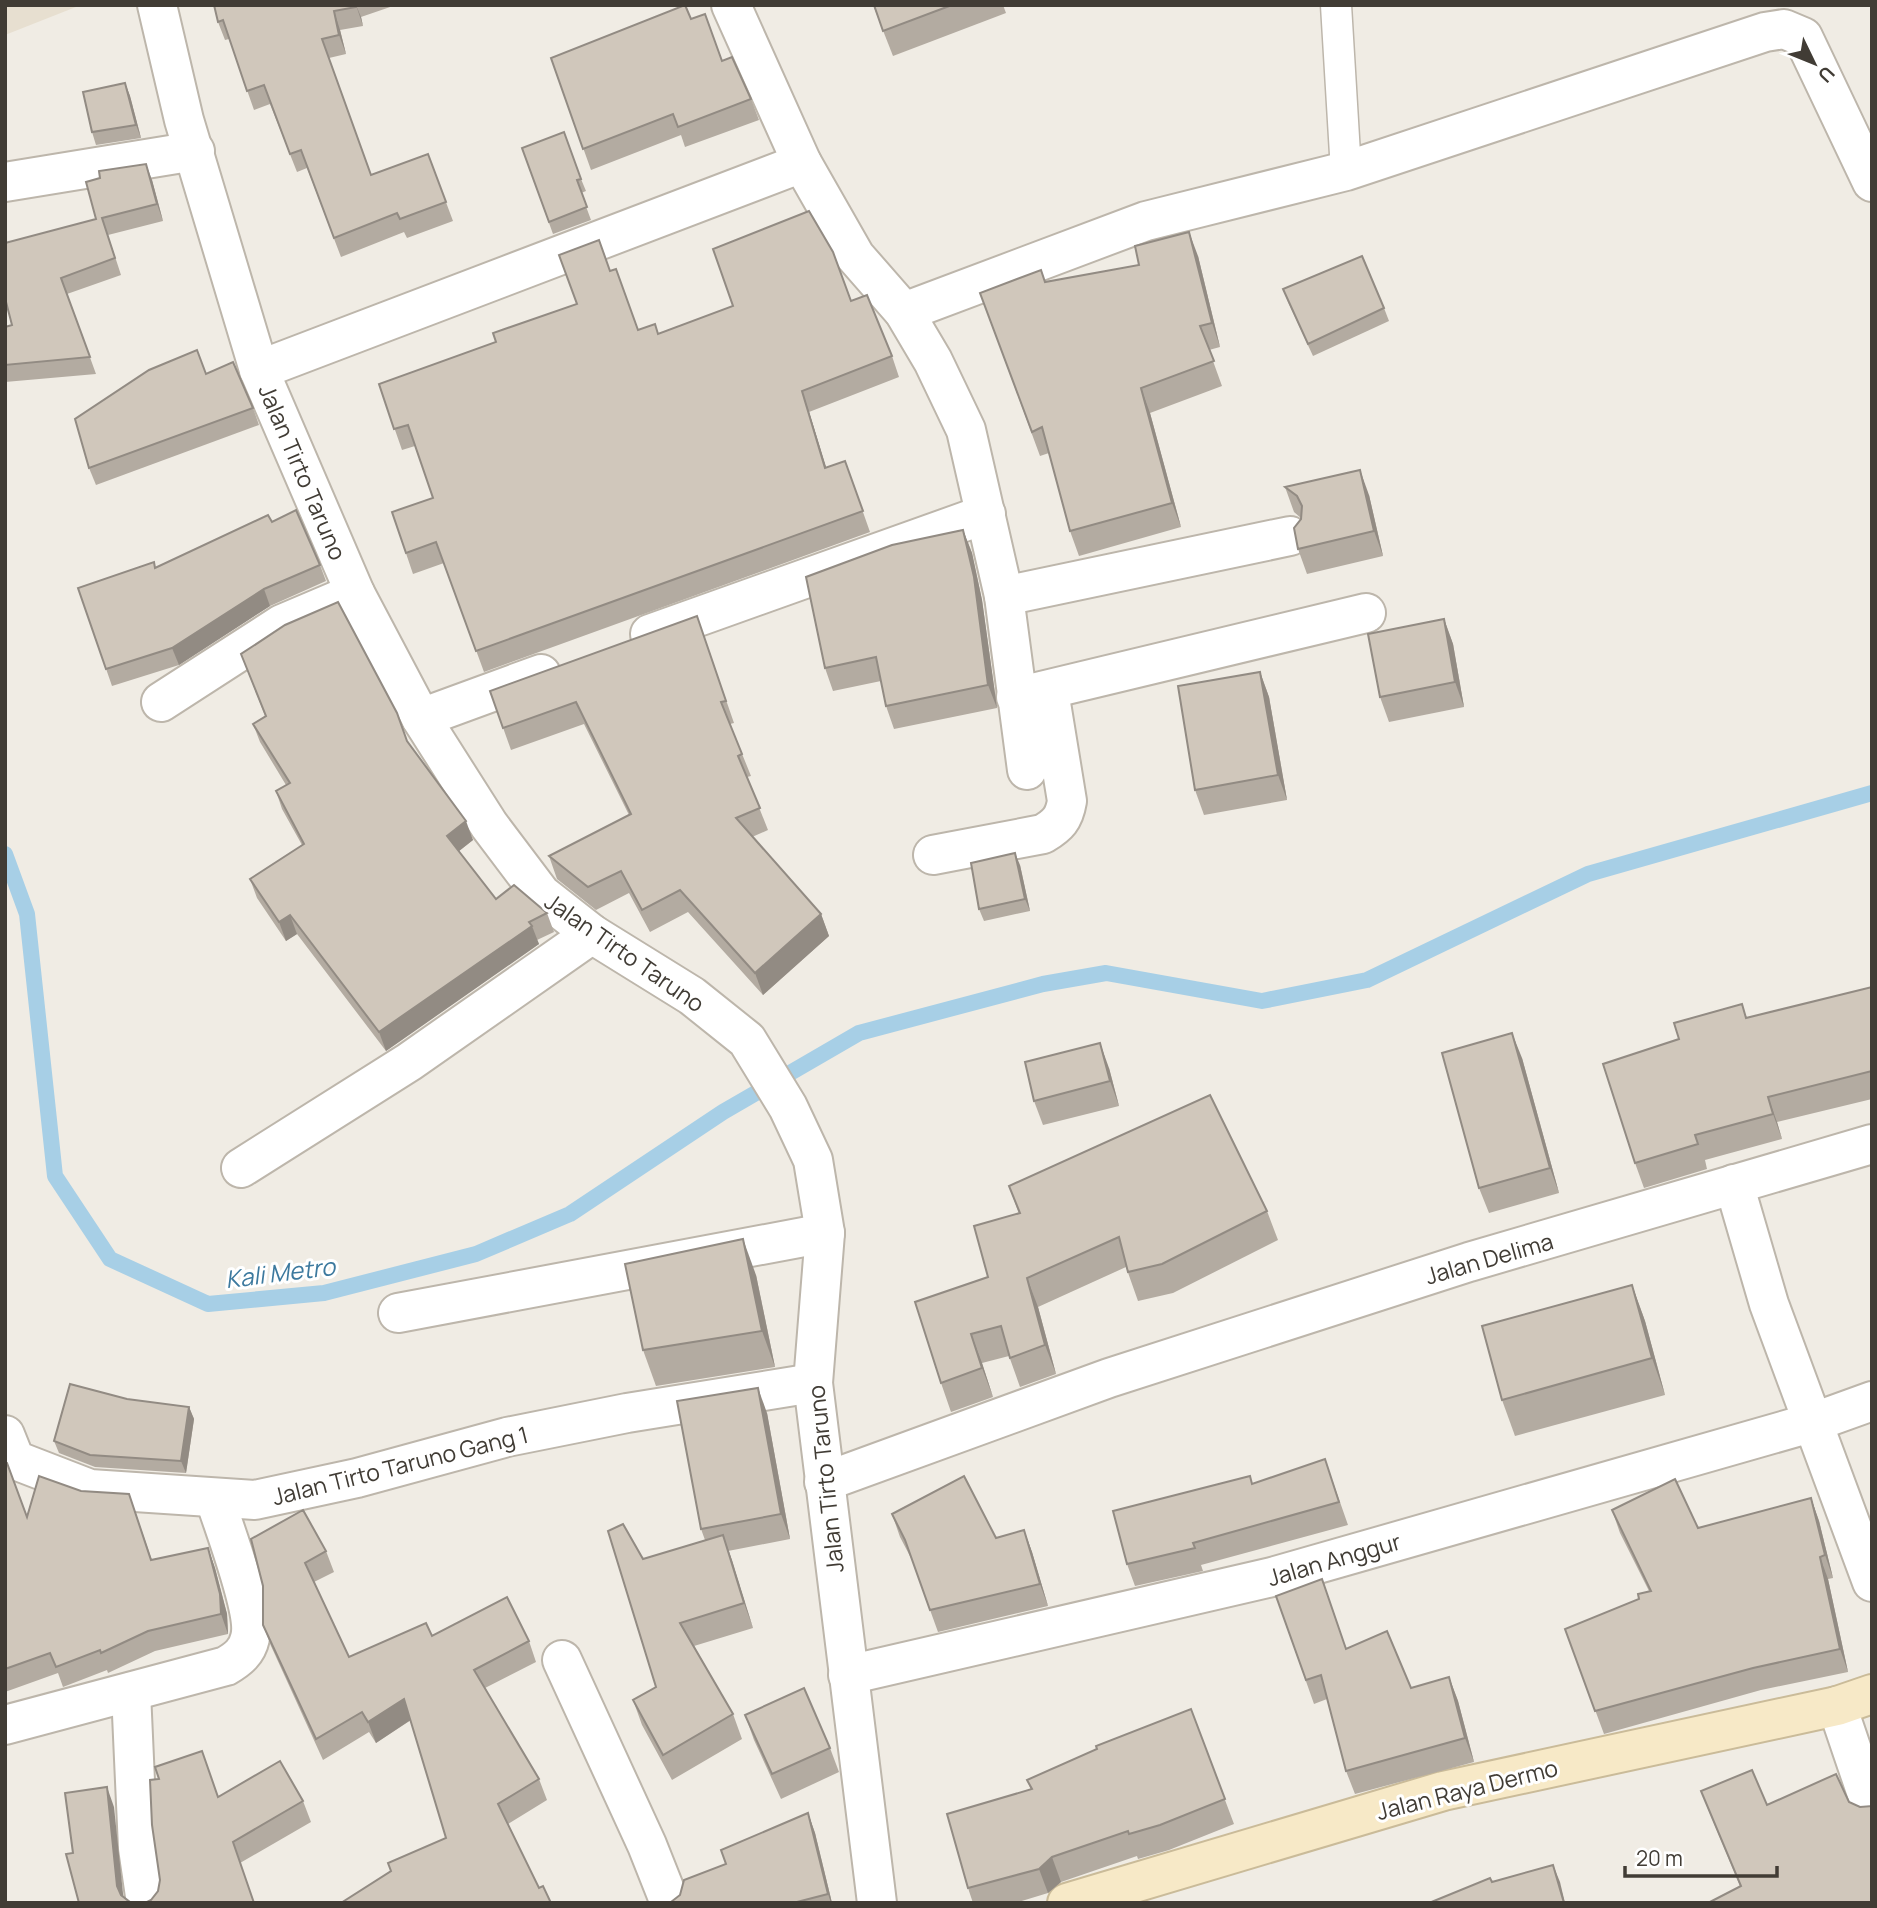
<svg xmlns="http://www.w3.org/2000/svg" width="1877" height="1908" font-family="Manrope,sans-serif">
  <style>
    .education { fill: #e7dfd0 }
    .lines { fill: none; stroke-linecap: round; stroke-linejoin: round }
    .stream { stroke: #a7cfe6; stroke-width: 16 }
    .lane-casing { stroke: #bdb6ab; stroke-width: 33 }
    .street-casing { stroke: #bdb6ab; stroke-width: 42 }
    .secondary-casing { stroke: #cabb99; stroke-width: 42 }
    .lane { stroke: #fff; stroke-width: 30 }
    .street { stroke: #fff; stroke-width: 38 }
    .secondary { stroke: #f7e9c7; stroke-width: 38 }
    .wall { fill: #b3aba1 }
    .shaded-wall { fill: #928b83 }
    .building { fill: #d0c7bb; stroke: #928b83; stroke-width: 2 }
    .labels { text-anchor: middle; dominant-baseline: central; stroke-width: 6; stroke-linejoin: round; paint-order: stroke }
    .street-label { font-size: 23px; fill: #413c35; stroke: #fff }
    .water-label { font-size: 24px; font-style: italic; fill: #3c799e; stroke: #fff }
  </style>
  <rect width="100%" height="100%" fill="#f0ece4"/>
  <!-- education -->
  <path class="education" d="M 5,5 L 81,5 L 5,35 Z"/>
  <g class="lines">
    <!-- stream -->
    <path class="stream" d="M 5,854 L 27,914 L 55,1176 L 110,1259 L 208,1304 L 324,1293 L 476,1254 L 570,1214 L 723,1112 L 859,1033 L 1043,984 L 1106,973 L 1262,1001 L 1367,980 L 1588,874 L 1872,793"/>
    <defs>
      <path id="lane" d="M 1336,5 L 1346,171"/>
      <g id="street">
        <path d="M 157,5 L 184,120 L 259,370 L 355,593 L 421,718 L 489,825 L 541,894 L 592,934 L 692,996 L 747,1040 L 788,1107 L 813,1160 L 825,1233 L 813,1383 L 877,1903"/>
        <path d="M 731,5 L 802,163 L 855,256 L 904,312 L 933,361 L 966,430 L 1004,596 L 1027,770"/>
        <path d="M 5,182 L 195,151"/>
        <path d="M 904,312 L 1146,221 L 1346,171 L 1765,32 L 1784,29 L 1803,37 L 1872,182"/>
        <path d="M 259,370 L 802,163"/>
        <path d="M 1004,596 L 1290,536"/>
        <path d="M 650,634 L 986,514"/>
        <path d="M 1016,697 L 1366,613"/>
        <path d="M 161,702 L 282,624 L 355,593"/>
        <path d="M 421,718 L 541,674"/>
        <path d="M 933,855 L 1043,834 C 1058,825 1064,819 1067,801 L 1049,691"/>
        <path d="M 241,1168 L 409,1062 L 592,934"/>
        <path d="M 1734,1184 L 1769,1304 L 1872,1582"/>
        <path d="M 398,1313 L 825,1233"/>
        <path d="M 5,1435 L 15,1460 L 90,1489 L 255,1500 L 357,1478 L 507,1437 L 627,1413 L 813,1383"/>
        <path d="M 824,1482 L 1109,1378 L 1469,1262 L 1872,1144"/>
        <path d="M 562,1660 L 647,1845 L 670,1903"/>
        <path d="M 848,1675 L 1272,1577 L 1814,1422 L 1872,1401"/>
        <path d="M 131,1692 L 138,1848 L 146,1903"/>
        <path d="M 1837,1706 L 1872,1809"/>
        <path d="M 5,1725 L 226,1666 C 238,1659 247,1652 250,1638 C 257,1613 224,1528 215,1499"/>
      </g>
      <path id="secondary" d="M 1067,1903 L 1443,1791 L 1837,1706 L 1872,1694"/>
    </defs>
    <!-- lane casing -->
    <use href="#lane" class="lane-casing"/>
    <!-- street casing -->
    <use href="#street" class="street-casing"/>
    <!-- secondary casing -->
    <use href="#secondary" class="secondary-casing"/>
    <!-- lane -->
    <use href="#lane" class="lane"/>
    <!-- street -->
    <use href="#street" class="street"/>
    <!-- secondary -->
    <use href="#secondary" class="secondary"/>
  </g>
  <!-- wall -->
  <g class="wall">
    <path d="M 214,5 L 396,5 L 361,17 L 363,26 L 340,30 L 346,54 L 329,58 L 371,175 L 428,154 L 453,221 L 407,238 L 404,232 L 341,257 L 307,168 L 297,172 L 270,104 L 254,110 L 229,39 L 225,40 L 218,22 Z"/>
    <path d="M 873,5 L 1003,5 L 1006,13 L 893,56 Z"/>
    <path d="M 691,19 L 751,99 L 759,120 L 685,147 L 681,135 L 591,170 L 551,58 Z"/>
    <path d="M 125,83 L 130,96 L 141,138 L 96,145 L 92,132 Z"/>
    <path d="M 522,148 L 581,179 L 586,191 L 581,193 L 591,220 L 553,234 Z"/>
    <path d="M 100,178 L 152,180 L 163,221 L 108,235 L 121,275 L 67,294 L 96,374 L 5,382 L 5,327 L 12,325 L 96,219 Z"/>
    <path d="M 1198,256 L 1220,347 L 1209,350 L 1222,386 L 1150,413 L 1181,527 L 1079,556 L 1070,531 L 1049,453 L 1040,456 L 980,293 Z"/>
    <path d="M 610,271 L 638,330 L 659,334 L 851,301 L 892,356 L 899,377 L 809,412 L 826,468 L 845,461 L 870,532 L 484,672 L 444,563 L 413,574 L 392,512 L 433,498 L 415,446 L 402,450 L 379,384 L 496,342 L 577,304 Z"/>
    <path d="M 1283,289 L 1384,308 L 1389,321 L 1313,356 L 1288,302 Z"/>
    <path d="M 206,374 L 253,408 L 259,425 L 96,485 L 89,468 Z"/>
    <path d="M 1285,487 L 1369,495 L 1383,556 L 1307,574 L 1298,549 L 1301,518 L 1294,512 Z"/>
    <path d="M 272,522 L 320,565 L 326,581 L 270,606 L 179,665 L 112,686 L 78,588 L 155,568 Z"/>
    <path d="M 963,530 L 972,553 L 982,600 L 997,708 L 894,729 L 886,706 L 881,681 L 833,691 L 825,668 Z"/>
    <path d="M 697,616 L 734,723 L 730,724 L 751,776 L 747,777 L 768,830 L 752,837 L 821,914 L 829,936 L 763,995 L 688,912 L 650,932 L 629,893 L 596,910 L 557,879 L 549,856 L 629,815 L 584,724 L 511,750 L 490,691 Z"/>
    <path d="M 1444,619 L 1453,644 L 1464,707 L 1389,722 L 1380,697 Z"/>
    <path d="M 241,654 L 407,742 L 473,840 L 459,851 L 496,899 L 547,913 L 554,932 L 537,940 L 539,944 L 386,1051 L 297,934 L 286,941 L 257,898 L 250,879 L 302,845 L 282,809 L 276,791 L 286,785 L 260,742 L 253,724 L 265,716 Z"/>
    <path d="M 1260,672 L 1269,697 L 1287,800 L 1204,815 L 1195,790 Z"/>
    <path d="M 1020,865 L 1030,911 L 984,921 L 979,909 Z"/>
    <path d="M 1872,987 L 1872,1099 L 1777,1122 L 1782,1139 L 1705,1160 L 1707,1169 L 1644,1188 L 1635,1163 L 1747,1018 Z"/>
    <path d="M 1522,1058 L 1559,1193 L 1489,1213 L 1479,1188 Z"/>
    <path d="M 1109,1068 L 1119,1106 L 1043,1125 L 1034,1101 Z"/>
    <path d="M 1009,1186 L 1267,1211 L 1278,1240 L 1173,1293 L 1138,1301 L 1126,1267 L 1038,1307 L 1056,1374 L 1020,1387 L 1009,1356 L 982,1363 L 993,1397 L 951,1412 L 941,1383 L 988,1277 L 1019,1214 Z"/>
    <path d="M 756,1275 L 775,1367 L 656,1386 L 643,1350 Z"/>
    <path d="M 1632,1285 L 1645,1321 L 1665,1395 L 1515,1436 L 1502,1400 Z"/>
    <path d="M 127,1399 L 189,1407 L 194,1419 L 186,1473 L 95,1467 L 59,1453 L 54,1441 Z"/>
    <path d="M 767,1413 L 790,1539 L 728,1551 L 753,1628 L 694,1646 L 733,1714 L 742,1739 L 672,1780 L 642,1725 L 633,1700 L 656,1687 L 643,1559 L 705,1540 L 701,1529 Z"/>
    <path d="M 5,1462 L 27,1517 L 136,1514 L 152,1560 L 208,1548 L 215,1568 L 227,1614 L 228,1634 L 155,1651 L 108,1673 L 107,1670 L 63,1687 L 58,1673 L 5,1692 Z"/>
    <path d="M 1333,1482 L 1348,1525 L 1201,1565 L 1203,1571 L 1135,1586 L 1127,1564 L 1253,1484 Z"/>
    <path d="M 1811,1498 L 1819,1521 L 1833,1578 L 1828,1579 L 1848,1672 L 1761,1690 L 1604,1734 L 1565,1629 L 1639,1599 L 1649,1591 L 1620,1533 L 1612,1510 L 1698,1528 Z"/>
    <path d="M 892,1514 L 996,1538 L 1024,1530 L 1032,1552 L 1048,1606 L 938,1632 L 912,1560 L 900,1537 Z"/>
    <path d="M 326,1551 L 334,1572 L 314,1582 L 349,1657 L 432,1636 L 529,1641 L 536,1662 L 485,1688 L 539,1779 L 547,1800 L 508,1824 L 539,1888 L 446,1838 L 411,1720 L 376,1743 L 369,1732 L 323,1760 L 271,1646 L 263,1625 L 263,1586 Z"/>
    <path d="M 1276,1596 L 1347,1649 L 1411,1688 L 1449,1677 L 1458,1701 L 1474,1762 L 1355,1794 L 1346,1771 L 1327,1699 L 1314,1704 Z"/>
    <path d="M 1191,1709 L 1234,1824 L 1169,1850 L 1138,1859 L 1137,1856 L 1061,1882 L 1048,1893 L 1015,1903 L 973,1903 L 968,1888 L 1031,1790 L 1027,1780 Z"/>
    <path d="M 745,1715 L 830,1748 L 839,1772 L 781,1799 L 754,1740 Z"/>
    <path d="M 1701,1791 L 1767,1805 L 1849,1802 L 1860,1807 L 1740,1886 L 1710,1814 Z"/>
    <path d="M 218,1797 L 303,1801 L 311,1822 L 240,1863 L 151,1900 L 158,1891 Z"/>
    <path d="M 808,1813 L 815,1833 L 832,1903 L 669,1903 L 671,1902 L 726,1864 Z"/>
  </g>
  <!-- shaded-wall -->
  <g class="shaded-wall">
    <path d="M 356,5 L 361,17 L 363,26 Z"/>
    <path d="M 334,11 L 340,30 L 346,54 L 339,35 Z"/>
    <path d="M 125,83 L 130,96 L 141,138 L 136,125 Z"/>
    <path d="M 146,164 L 152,180 L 163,221 L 157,204 Z"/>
    <path d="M 1189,232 L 1198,256 L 1220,347 L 1212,323 Z"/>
    <path d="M 1141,388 L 1150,413 L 1181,527 L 1172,503 Z"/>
    <path d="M 802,391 L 809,412 L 833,489 L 825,468 Z"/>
    <path d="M 1360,470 L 1369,495 L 1383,556 L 1374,531 Z"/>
    <path d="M 963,530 L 972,553 L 982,600 L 997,708 L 988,685 Z"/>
    <path d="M 264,589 L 270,606 L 179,665 L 172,648 Z"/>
    <path d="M 1444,619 L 1453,644 L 1464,707 L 1455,682 Z"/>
    <path d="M 1260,672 L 1269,697 L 1287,800 L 1278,775 Z"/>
    <path d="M 466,821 L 473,840 L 454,855 L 447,836 Z"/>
    <path d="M 1015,853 L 1020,865 L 1030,911 L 1025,899 Z"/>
    <path d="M 821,914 L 829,936 L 763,995 L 755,973 Z"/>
    <path d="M 290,915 L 297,934 L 286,941 L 279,922 Z"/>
    <path d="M 532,926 L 539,944 L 386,1051 L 379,1032 Z"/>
    <path d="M 1512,1033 L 1522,1058 L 1559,1193 L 1550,1168 Z"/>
    <path d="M 1100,1043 L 1109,1068 L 1119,1106 L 1110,1081 Z"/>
    <path d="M 1768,1097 L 1777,1122 L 1782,1139 L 1773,1114 Z"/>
    <path d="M 743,1239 L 756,1275 L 775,1367 L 762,1331 Z"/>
    <path d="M 1027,1278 L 1038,1307 L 1056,1374 L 1045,1345 Z"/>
    <path d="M 1632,1285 L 1645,1321 L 1665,1395 L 1652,1358 Z"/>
    <path d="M 971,1334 L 982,1363 L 993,1397 L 982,1368 Z"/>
    <path d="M 758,1388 L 767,1413 L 790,1539 L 781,1514 Z"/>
    <path d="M 189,1407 L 194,1419 L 186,1473 L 181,1461 Z"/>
    <path d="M 1811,1498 L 1819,1521 L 1833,1578 L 1825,1555 Z"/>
    <path d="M 1024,1530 L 1032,1552 L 1048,1606 L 1040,1584 Z"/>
    <path d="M 723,1535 L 732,1560 L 753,1628 L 744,1603 Z"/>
    <path d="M 208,1548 L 215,1568 L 227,1614 L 228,1634 L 221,1614 Z"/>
    <path d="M 1820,1557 L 1828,1579 L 1848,1672 L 1840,1649 Z"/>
    <path d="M 1449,1677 L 1458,1701 L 1474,1762 L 1465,1738 Z"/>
    <path d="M 404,1699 L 412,1719 L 376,1743 L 368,1722 Z"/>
    <path d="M 107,1787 L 114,1807 L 124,1903 L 117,1886 Z"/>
    <path d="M 808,1813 L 815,1833 L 832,1903 L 831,1903 L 828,1894 Z"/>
    <path d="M 1052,1857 L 1061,1882 L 1048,1893 L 1039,1869 Z"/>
    <path d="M 1553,1865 L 1560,1882 L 1565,1903 L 1564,1903 Z"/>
  </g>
  <!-- building -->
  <g class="building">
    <path d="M 214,5 L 356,5 L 356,7 L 334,11 L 339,35 L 322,39 L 371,175 L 428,154 L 446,202 L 400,219 L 397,213 L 334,238 L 301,150 L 290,154 L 264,85 L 247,91 L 223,20 L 218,22 Z"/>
    <path d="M 685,5 L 691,19 L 705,14 L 722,61 L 732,57 L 751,99 L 678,127 L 673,114 L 583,149 L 551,58 Z"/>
    <path d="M 874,5 L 952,5 L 883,31 Z"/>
    <path d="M 125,83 L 136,125 L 92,132 L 83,92 Z"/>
    <path d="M 564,132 L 581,179 L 577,180 L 587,207 L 549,222 L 522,148 Z"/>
    <path d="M 146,164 L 157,204 L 102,218 L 115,258 L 61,278 L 90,357 L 5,365 L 5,327 L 12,325 L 5,298 L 5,243 L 96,219 L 86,182 L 100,178 L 99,171 Z"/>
    <path d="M 809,211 L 833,252 L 851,301 L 867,295 L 892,356 L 802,391 L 825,468 L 845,461 L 863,511 L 476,651 L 436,542 L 406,553 L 392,512 L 433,498 L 408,425 L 394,429 L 379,384 L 496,342 L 493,333 L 577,304 L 559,255 L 599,240 L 610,271 L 616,269 L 638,330 L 655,324 L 658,334 L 733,306 L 713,249 Z"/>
    <path d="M 1189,232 L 1212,323 L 1200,326 L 1214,361 L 1141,388 L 1172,503 L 1070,531 L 1042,427 L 1032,432 L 980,293 L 1041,270 L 1045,282 L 1139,265 L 1135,246 Z"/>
    <path d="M 1362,256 L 1384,308 L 1308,344 L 1283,289 Z"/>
    <path d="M 197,350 L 206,374 L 233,362 L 253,408 L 89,468 L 75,419 L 149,370 Z"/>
    <path d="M 1360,470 L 1374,531 L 1298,549 L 1294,528 L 1301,519 L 1302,506 L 1297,496 L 1285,487 Z"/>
    <path d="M 296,510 L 320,565 L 264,589 L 172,648 L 106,669 L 78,588 L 154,562 L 155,568 L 268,515 L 272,522 Z"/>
    <path d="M 963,530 L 974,577 L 988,685 L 886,706 L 876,657 L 825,668 L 806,577 L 892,545 Z"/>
    <path d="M 338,602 L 397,713 L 407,741 L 466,821 L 447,836 L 496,899 L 514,885 L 547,913 L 529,922 L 532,926 L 379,1032 L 290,915 L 279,922 L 250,879 L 304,844 L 276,791 L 290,783 L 253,724 L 266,716 L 241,654 L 285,625 Z"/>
    <path d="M 697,616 L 726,701 L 721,702 L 742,754 L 738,756 L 760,808 L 736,818 L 821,914 L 755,973 L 680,890 L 642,910 L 621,871 L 588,887 L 549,856 L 631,814 L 576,702 L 503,728 L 490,691 Z"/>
    <path d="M 1444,619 L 1455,682 L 1380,697 L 1368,634 Z"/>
    <path d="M 1260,672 L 1278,775 L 1195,790 L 1178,686 Z"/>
    <path d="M 1015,853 L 1025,899 L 979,909 L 971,863 Z"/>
    <path d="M 1872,987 L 1872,1071 L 1768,1097 L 1773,1114 L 1695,1135 L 1698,1144 L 1635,1163 L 1603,1064 L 1679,1039 L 1674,1023 L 1742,1004 L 1746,1018 Z"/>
    <path d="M 1512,1033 L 1550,1168 L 1479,1188 L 1442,1053 Z"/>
    <path d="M 1100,1043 L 1110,1081 L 1034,1101 L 1025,1062 Z"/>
    <path d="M 1210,1095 L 1267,1211 L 1162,1264 L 1128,1272 L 1119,1237 L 1027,1278 L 1045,1345 L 1010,1358 L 1001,1326 L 971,1334 L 982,1368 L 941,1383 L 915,1302 L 988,1277 L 974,1226 L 1020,1213 L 1009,1186 Z"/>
    <path d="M 743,1239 L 762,1331 L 643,1350 L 625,1264 Z"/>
    <path d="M 1632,1285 L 1652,1358 L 1502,1400 L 1482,1326 Z"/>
    <path d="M 70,1384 L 127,1399 L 189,1407 L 181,1461 L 90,1455 L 54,1441 Z"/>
    <path d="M 758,1388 L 781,1514 L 701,1529 L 677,1401 Z"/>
    <path d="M 1325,1459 L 1339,1502 L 1193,1543 L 1195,1548 L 1127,1564 L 1113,1511 L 1250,1476 L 1252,1484 Z"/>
    <path d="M 5,1462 L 7,1463 L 27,1517 L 39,1476 L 81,1491 L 129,1494 L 151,1560 L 208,1548 L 220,1594 L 221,1614 L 148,1631 L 101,1653 L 100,1650 L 56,1667 L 50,1653 L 5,1669 Z"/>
    <path d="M 964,1476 L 996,1538 L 1024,1530 L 1040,1584 L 930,1610 L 905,1540 L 892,1514 Z"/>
    <path d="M 1675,1479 L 1698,1528 L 1811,1498 L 1825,1555 L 1820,1557 L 1840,1649 L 1753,1668 L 1595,1711 L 1565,1629 L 1639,1599 L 1638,1594 L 1651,1591 L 1612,1510 Z"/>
    <path d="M 303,1510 L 326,1551 L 305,1563 L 349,1657 L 426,1623 L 432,1636 L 507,1597 L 529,1641 L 474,1670 L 539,1779 L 498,1804 L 539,1888 L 543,1886 L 551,1903 L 341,1903 L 391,1871 L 388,1863 L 446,1838 L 404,1699 L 368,1722 L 362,1712 L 316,1739 L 263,1625 L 263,1586 L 251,1539 Z"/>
    <path d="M 623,1524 L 643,1559 L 723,1535 L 744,1603 L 680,1623 L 733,1714 L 663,1755 L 633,1700 L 656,1687 L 608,1531 Z"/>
    <path d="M 1322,1579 L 1346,1649 L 1387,1631 L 1411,1688 L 1449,1677 L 1465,1738 L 1346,1771 L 1321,1675 L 1306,1680 L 1276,1596 Z"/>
    <path d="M 804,1688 L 830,1748 L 772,1774 L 745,1715 Z"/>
    <path d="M 1191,1709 L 1225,1799 L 1160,1825 L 1129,1834 L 1128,1831 L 1052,1857 L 1039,1869 L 968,1888 L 947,1814 L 1032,1789 L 1027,1780 L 1097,1749 L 1096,1746 Z"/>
    <path d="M 202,1751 L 218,1797 L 280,1761 L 303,1801 L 233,1842 L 254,1903 L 145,1903 L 151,1900 L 158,1891 L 160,1880 L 152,1825 L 150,1780 L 159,1779 L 155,1767 Z"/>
    <path d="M 1752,1770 L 1767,1805 L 1836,1774 L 1849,1802 L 1860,1807 L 1872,1806 L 1872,1903 L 1708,1903 L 1741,1886 L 1701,1791 Z"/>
    <path d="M 107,1787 L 117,1886 L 121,1895 L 130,1902 L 133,1903 L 79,1903 L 66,1854 L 73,1853 L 65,1793 Z"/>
    <path d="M 808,1813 L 828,1894 L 793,1903 L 669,1903 L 671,1902 L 680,1895 L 684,1880 L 726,1864 L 721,1850 Z"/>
    <path d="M 1553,1865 L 1564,1903 L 1429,1903 L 1490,1878 L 1492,1882 Z"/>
  </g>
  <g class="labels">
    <!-- street labels -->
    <g class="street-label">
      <text transform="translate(303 472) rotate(67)">Jalan Tirto Taruno</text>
      <text transform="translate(625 952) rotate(35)">Jalan Tirto Taruno</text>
      <text transform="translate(1489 1258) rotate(-16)">Jalan Delima</text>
      <text transform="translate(400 1465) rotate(-14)">Jalan Tirto Taruno Gang 1</text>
      <text transform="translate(825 1479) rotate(-96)">Jalan Tirto Taruno</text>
      <text transform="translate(1334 1559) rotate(-16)">Jalan Anggur</text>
      <text transform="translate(1467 1789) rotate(-14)">Jalan Raya Dermo</text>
    </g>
    <!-- water labels -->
    <g class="water-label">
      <text transform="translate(280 1272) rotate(-7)">Kali Metro</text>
    </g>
  </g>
  <!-- border -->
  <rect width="1877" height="1908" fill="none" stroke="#413c35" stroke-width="14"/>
  <!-- north arrow -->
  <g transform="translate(1814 63) rotate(133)" stroke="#ffffff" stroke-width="5" paint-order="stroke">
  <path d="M0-5L12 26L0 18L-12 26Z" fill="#413c35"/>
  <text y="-10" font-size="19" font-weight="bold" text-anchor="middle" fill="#413c35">U</text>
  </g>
  <!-- scale -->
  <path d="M1625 1866v10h152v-10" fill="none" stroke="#413c35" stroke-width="3.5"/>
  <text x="1636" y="1866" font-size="21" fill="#413c35" stroke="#ffffff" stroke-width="5" paint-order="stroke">20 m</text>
</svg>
